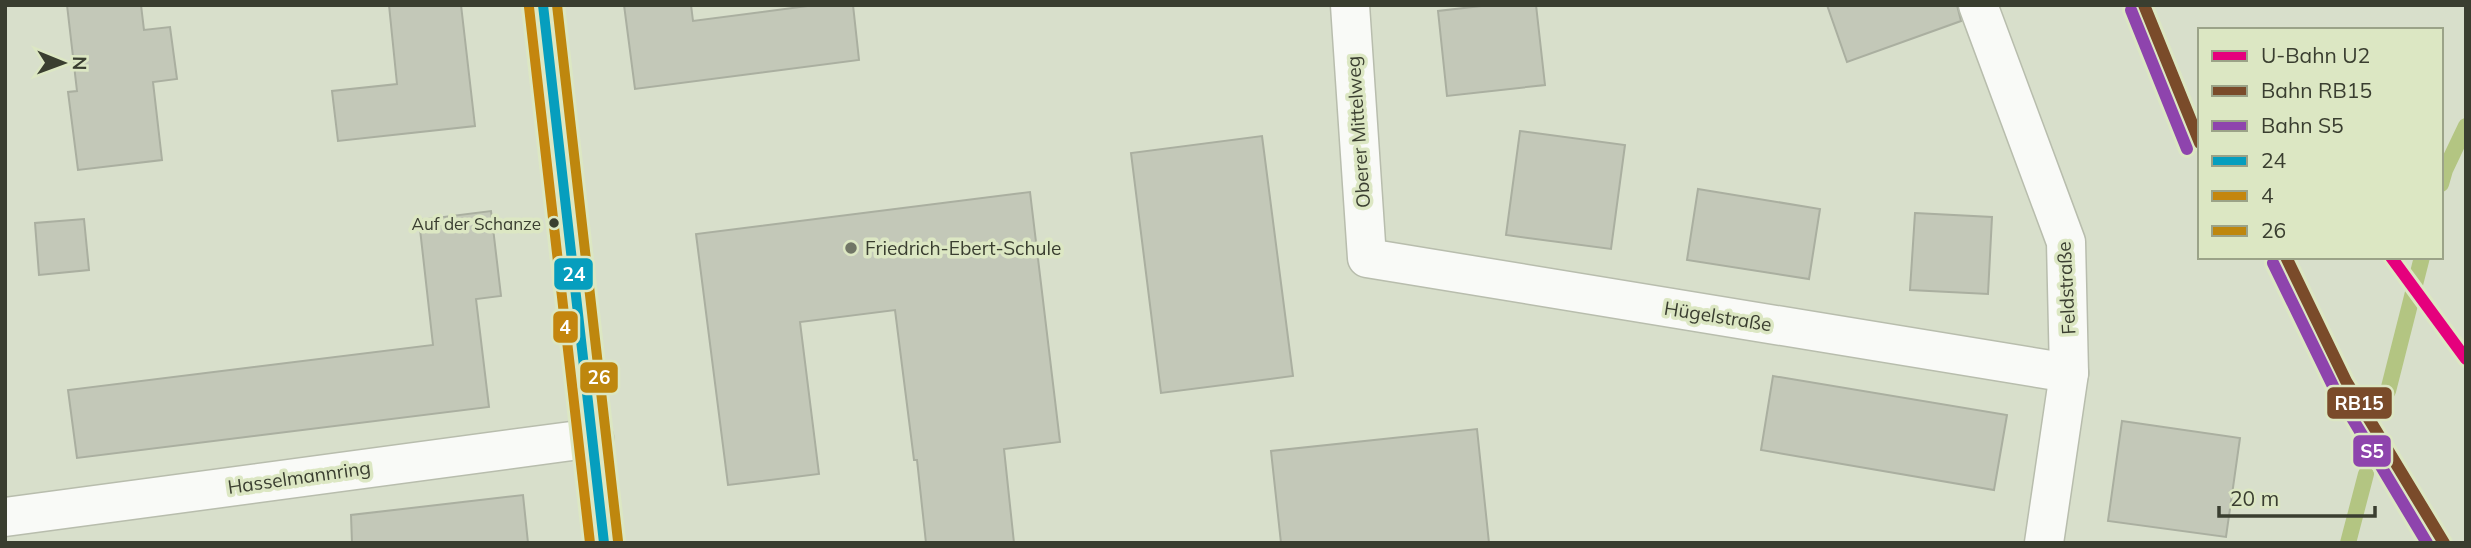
<svg xmlns="http://www.w3.org/2000/svg" width="2471" height="548" font-family="Mulish,sans-serif">
  <style>
    .lines { fill: none; stroke-linecap: round; stroke-linejoin: round }
    .stream { stroke: #b3c582; stroke-width: 16 }
    .building { fill: #c3c8b8; stroke: #aaafa0; stroke-width: 2 }
    .minor-casing { stroke: #b8bdad; stroke-width: 41 }
    .minor { stroke: #f9faf7; stroke-width: 38 }
    .bus-1-casing { stroke: #dce7c3; stroke-width: 16 }
    .bus-2-casing { stroke: #dce7c3; stroke-width: 16 }
    .bus-3-casing { stroke: #dce7c3; stroke-width: 16 }
    .bus-1 { stroke: #069ebe; stroke-width: 10 }
    .bus-2 { stroke: #c4860e; stroke-width: 10 }
    .bus-3 { stroke: #be870e; stroke-width: 10 }
    .rail-1-casing { stroke: #dce7c3; stroke-width: 18 }
    .rail-2-casing { stroke: #dce7c3; stroke-width: 18 }
    .rail-1 { stroke: #7a4b2a; stroke-width: 12 }
    .rail-2 { stroke: #8e44ad; stroke-width: 12 }
    .metro-1-casing { stroke: #dce7c3; stroke-width: 18 }
    .metro-1 { stroke: #e5007d; stroke-width: 12 }
    .bus-dot { fill: #3a3e30; stroke: #dce7c3; stroke-width: 2.5 }
    .poi-dot { fill: #717666; stroke: #dce7c3; stroke-width: 2.5 }
    .labels { text-anchor: middle; dominant-baseline: central; stroke-width: 7; stroke-linejoin: round; paint-order: stroke }
    .bus-label { font-size: 17px; fill: #3a3e30; stroke: #dce7c3; text-anchor: end }
    .street-label { font-size: 19px; fill: #3a3e30; stroke: #dce7c3 }
    .poi-label { font-size: 19px; fill: #3a3e30; stroke: #dce7c3; text-anchor: start }
    .line-badge { stroke: #dce7c3; stroke-width: 2.5 }
    .badge-label { font-size: 19px; text-anchor: middle; font-weight: bold; fill: #fff }
  </style>
  <rect width="100%" height="100%" fill="#d8dfcb"/>
  <g class="lines">
    <!-- stream -->
    <g class="stream">
      <path d="M 2441,184 L 2445,170 L 2466,126"/>
      <path d="M 2388,391 L 2422,257"/>
      <path d="M 2348,543 L 2366,474"/>
    </g>
  </g>
  <!-- building -->
  <g class="building">
    <path d="M 67,5 L 141,5 L 144,30 L 170,27 L 177,79 L 153,82 L 162,160 L 78,170 L 68,92 L 77,91 Z"/>
    <path d="M 389,5 L 461,5 L 475,126 L 338,141 L 332,91 L 397,84 Z"/>
    <path d="M 624,5 L 691,5 L 693,21 L 815,5 L 853,5 L 859,60 L 635,89 Z"/>
    <path d="M 1490,5 L 1536,5 L 1545,85 L 1447,96 L 1438,11 Z"/>
    <path d="M 1827,5 L 1957,5 L 1961,21 L 1847,62 Z"/>
    <path d="M 1520,131 L 1625,145 L 1611,249 L 1506,235 Z"/>
    <path d="M 1262,136 L 1293,376 L 1161,393 L 1131,153 Z"/>
    <path d="M 1698,189 L 1820,209 L 1809,279 L 1687,260 Z"/>
    <path d="M 1030,192 L 1060,442 L 1004,449 L 1014,543 L 926,543 L 917,460 L 914,460 L 895,310 L 800,322 L 819,474 L 728,485 L 696,234 Z"/>
    <path d="M 491,211 L 501,296 L 476,299 L 489,407 L 77,458 L 68,390 L 433,345 L 419,220 Z"/>
    <path d="M 1915,213 L 1992,217 L 1988,294 L 1910,290 Z"/>
    <path d="M 84,219 L 89,270 L 39,275 L 35,223 Z"/>
    <path d="M 1773,376 L 2007,415 L 1994,490 L 1761,450 Z"/>
    <path d="M 2122,421 L 2240,438 L 2226,537 L 2108,521 Z"/>
    <path d="M 1477,429 L 1489,543 L 1281,543 L 1271,451 Z"/>
    <path d="M 523,495 L 528,543 L 352,543 L 351,515 Z"/>
  </g>
  <g class="lines">
    <defs>
      <g id="minor">
        <path d="M 543,5 L 604,543"/>
        <path d="M 1350,5 L 1367,258 L 2069,373"/>
        <path d="M 1978,5 L 2066,242 L 2069,373 L 2044,543"/>
        <path d="M 5,517 L 594,438"/>
      </g>
    </defs>
    <!-- minor casing -->
    <use href="#minor" class="minor-casing"/>
    <!-- minor -->
    <use href="#minor" class="minor"/>
    <defs>
      <path id="bus-1" d="M 543,5 L 604,543"/>
      <path id="bus-2" d="M 529,7 L 590,543"/>
      <path id="bus-3" d="M 557,5 L 618,541"/>
    </defs>
    <!-- bus-1 casing -->
    <use href="#bus-1" class="bus-1-casing"/>
    <!-- bus-2 casing -->
    <use href="#bus-2" class="bus-2-casing"/>
    <!-- bus-3 casing -->
    <use href="#bus-3" class="bus-3-casing"/>
    <!-- bus-1 -->
    <use href="#bus-1" class="bus-1"/>
    <!-- bus-2 -->
    <use href="#bus-2" class="bus-2"/>
    <!-- bus-3 -->
    <use href="#bus-3" class="bus-3"/>
    <defs>
      <g id="rail-1">
        <path d="M 2144,5 L 2200,143"/>
        <path d="M 2286,257 L 2346,381 L 2444,543"/>
      </g>
      <g id="rail-2">
        <path d="M 2131,10 L 2187,149"/>
        <path d="M 2273,263 L 2334,388 L 2427,543"/>
      </g>
    </defs>
    <!-- rail-1 casing -->
    <use href="#rail-1" class="rail-1-casing"/>
    <!-- rail-2 casing -->
    <use href="#rail-2" class="rail-2-casing"/>
    <!-- rail-1 -->
    <use href="#rail-1" class="rail-1"/>
    <!-- rail-2 -->
    <use href="#rail-2" class="rail-2"/>
    <defs>
      <path id="metro-1" d="M 2391,257 L 2466,359"/>
    </defs>
    <!-- metro-1 casing -->
    <use href="#metro-1" class="metro-1-casing"/>
    <!-- metro-1 -->
    <use href="#metro-1" class="metro-1"/>
  </g>
  <!-- markers -->
  <circle class="bus-dot" cx="554" cy="223" r="6"/>
  <circle class="poi-dot" cx="851" cy="248" r="7"/>
  <g class="labels">
    <!-- bus labels -->
    <g class="bus-label">
      <text x="541" y="223">Auf der Schanze</text>
    </g>
    <!-- street labels -->
    <g class="street-label">
      <text transform="translate(1358 132) rotate(-94)">Oberer Mittelweg</text>
      <text transform="translate(2066 288) rotate(-93)">Feldstraße</text>
      <text transform="translate(1718 316) rotate(9)">Hügelstraße</text>
      <text transform="translate(299 477) rotate(-8)">Hasselmannring</text>
    </g>
    <!-- poi labels -->
    <g class="poi-label">
      <text x="865" y="248">Friedrich-Ebert-Schule</text>
    </g>
  </g>
  <g class="line-badge">
    <rect x="553" y="257" width="41" height="34" rx="7" fill="#069ebe"/>
    <rect x="552" y="310" width="27" height="34" rx="7" fill="#c4860e"/>
    <rect x="579" y="361" width="40" height="33" rx="7" fill="#be870e"/>
    <rect x="2326" y="386" width="67" height="34" rx="7" fill="#7a4b2a"/>
    <rect x="2352" y="434" width="40" height="34" rx="7" fill="#8e44ad"/>
  </g>
  <g class="badge-label">
    <text x="574" y="281">24</text>
    <text x="565" y="334">4</text>
    <text x="599" y="384">26</text>
    <text x="2359" y="410">RB15</text>
    <text x="2372" y="458">S5</text>
  </g>
  <!-- border -->
  <rect width="2471" height="548" fill="none" stroke="#3a3e30" stroke-width="14"/>
  <!-- legend -->
  <rect x="2198" y="28" width="245" height="231" fill="#dce7c3" stroke="#9ba388" stroke-width="2"/>
  <rect x="2212" y="51" width="35" height="10" fill="#e5007d" stroke="#9ba388" stroke-width="2"/>
  <text x="2261" y="63" font-size="21" fill="#3a3e30">U-Bahn U2</text>
  <rect x="2212" y="86" width="35" height="10" fill="#7a4b2a" stroke="#9ba388" stroke-width="2"/>
  <text x="2261" y="98" font-size="21" fill="#3a3e30">Bahn RB15</text>
  <rect x="2212" y="121" width="35" height="10" fill="#8e44ad" stroke="#9ba388" stroke-width="2"/>
  <text x="2261" y="133" font-size="21" fill="#3a3e30">Bahn S5</text>
  <rect x="2212" y="156" width="35" height="10" fill="#069ebe" stroke="#9ba388" stroke-width="2"/>
  <text x="2261" y="168" font-size="21" fill="#3a3e30">24</text>
  <rect x="2212" y="191" width="35" height="10" fill="#c4860e" stroke="#9ba388" stroke-width="2"/>
  <text x="2261" y="203" font-size="21" fill="#3a3e30">4</text>
  <rect x="2212" y="226" width="35" height="10" fill="#be870e" stroke="#9ba388" stroke-width="2"/>
  <text x="2261" y="238" font-size="21" fill="#3a3e30">26</text>
  <!-- north arrow -->
  <g transform="translate(63 63) rotate(91)" stroke="#dce7c3" stroke-width="5" paint-order="stroke">
  <path d="M0-5L12 26L0 18L-12 26Z" fill="#3a3e30"/>
  <text y="-10" font-size="19" font-weight="bold" text-anchor="middle" fill="#3a3e30">N</text>
  </g>
  <!-- scale -->
  <path d="M2219 506v10h156v-10" fill="none" stroke="#3a3e30" stroke-width="3.5"/>
  <text x="2230" y="506" font-size="21" fill="#3a3e30" stroke="#dce7c3" stroke-width="5" paint-order="stroke">20 m</text>
</svg>
